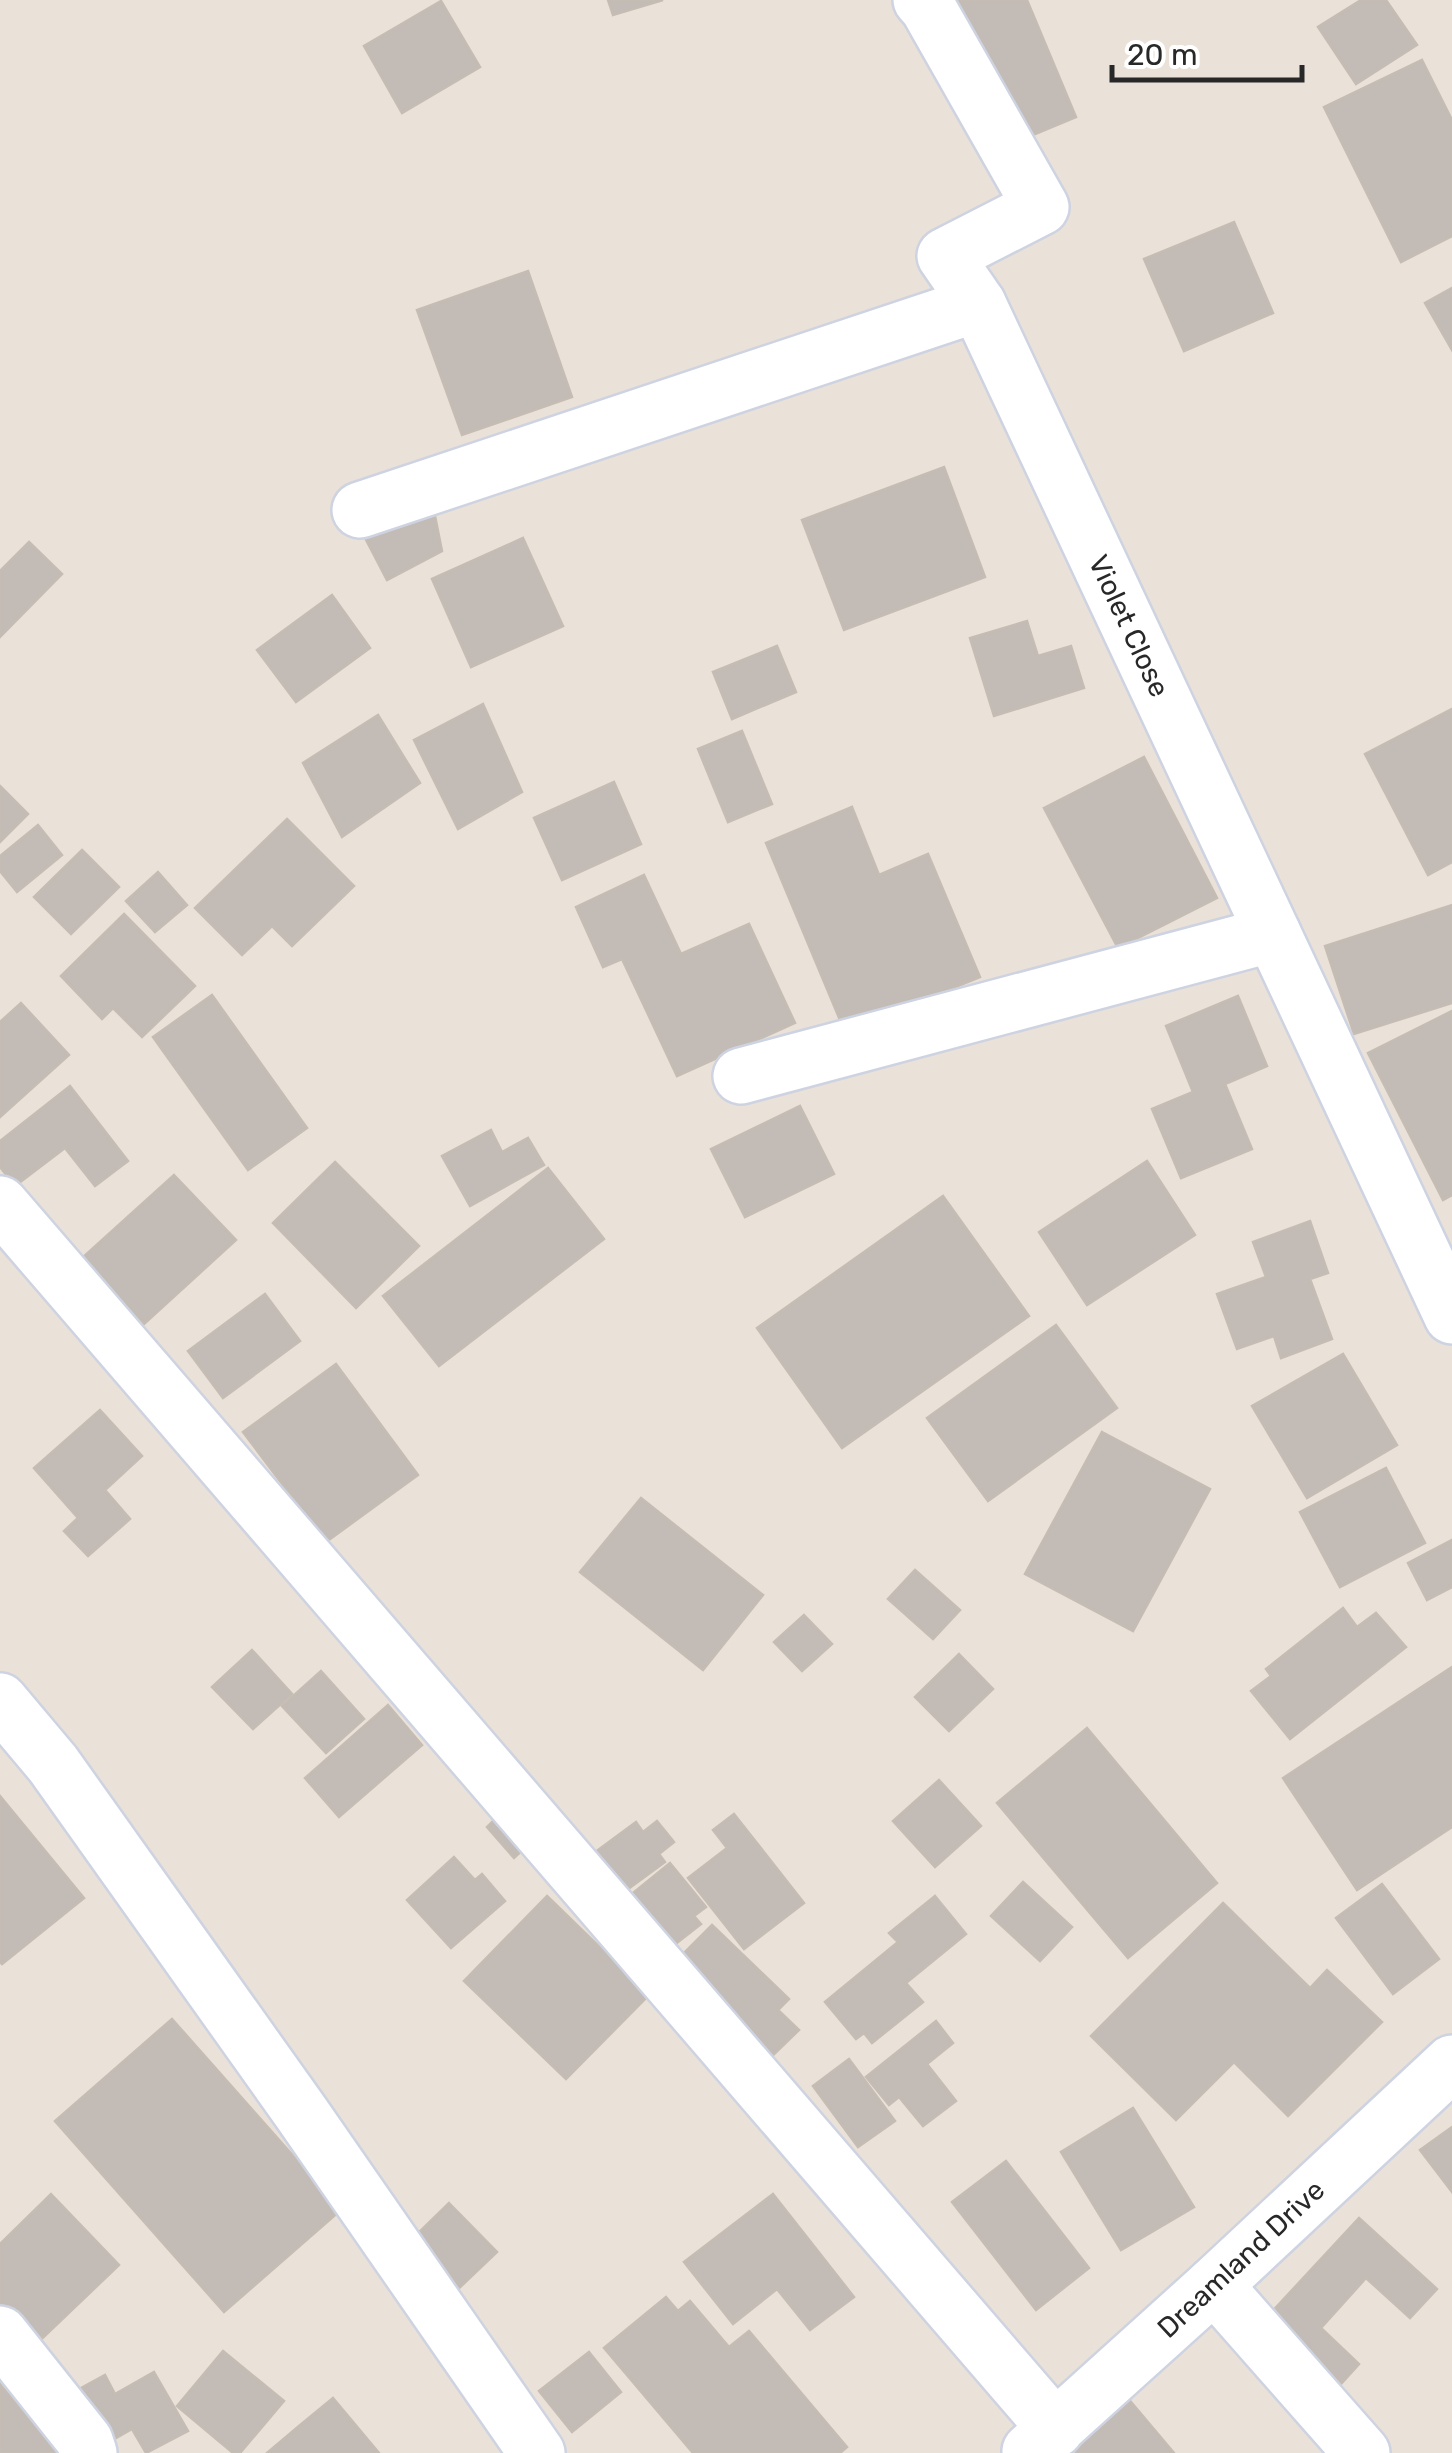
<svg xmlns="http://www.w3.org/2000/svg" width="1452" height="2453" font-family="Rubik,sans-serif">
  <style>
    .building { fill: #c2bbb6; stroke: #c5bdb3; stroke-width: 2.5 }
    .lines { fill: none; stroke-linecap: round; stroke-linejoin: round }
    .minor-casing { stroke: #ced3e1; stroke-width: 60 }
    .minor { stroke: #fff; stroke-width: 55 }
    .labels { text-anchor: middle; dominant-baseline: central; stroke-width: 10; stroke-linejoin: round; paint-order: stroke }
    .street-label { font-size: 28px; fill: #282828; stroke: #fff }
  </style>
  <rect width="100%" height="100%" fill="#eae1d9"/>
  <!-- building -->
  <g class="building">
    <path d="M 608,0 L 663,0 L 613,15 Z"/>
    <path d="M 942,0 L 1027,0 L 1076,117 L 1021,140 Z"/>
    <path d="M 1361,0 L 1386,0 L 1417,45 L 1356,84 L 1318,27 Z"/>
    <path d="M 441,1 L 480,67 L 402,113 L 364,46 Z"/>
    <path d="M 1422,60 L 1452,120 L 1452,236 L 1401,262 L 1324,107 Z"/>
    <path d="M 1234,222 L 1273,313 L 1184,351 L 1144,259 Z"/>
    <path d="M 528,271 L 572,397 L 462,435 L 417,310 Z"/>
    <path d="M 1452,288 L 1452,350 L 1425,303 Z"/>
    <path d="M 944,467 L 985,577 L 844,630 L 802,520 Z"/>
    <path d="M 431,496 L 442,551 L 387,580 L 362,532 Z"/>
    <path d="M 523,538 L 563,626 L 471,667 L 432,579 Z"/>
    <path d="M 29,542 L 62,574 L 0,637 L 0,571 Z"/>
    <path d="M 332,595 L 370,648 L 296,702 L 257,650 Z"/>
    <path d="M 1027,621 L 1038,656 L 1071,646 L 1084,688 L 994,716 L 970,638 Z"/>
    <path d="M 777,646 L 796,692 L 732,719 L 713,672 Z"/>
    <path d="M 483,704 L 522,792 L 458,829 L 414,740 Z"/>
    <path d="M 1452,709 L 1452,862 L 1428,875 L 1365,754 Z"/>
    <path d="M 378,715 L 420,783 L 342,837 L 303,763 Z"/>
    <path d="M 742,731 L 772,804 L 728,822 L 698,749 Z"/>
    <path d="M 1144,757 L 1217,898 L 1118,948 L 1044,808 Z"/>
    <path d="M 614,782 L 641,844 L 562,880 L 534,818 Z"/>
    <path d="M 0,786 L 28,814 L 0,842 Z"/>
    <path d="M 852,807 L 879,875 L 928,854 L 980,977 L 845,1032 L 766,843 Z"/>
    <path d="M 287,819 L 354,886 L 292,946 L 272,926 L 242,955 L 195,908 Z"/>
    <path d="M 38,825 L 62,855 L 17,892 L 0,871 L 0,856 Z"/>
    <path d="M 82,850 L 119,887 L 71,934 L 34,897 Z"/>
    <path d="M 158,872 L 187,905 L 155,932 L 126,901 Z"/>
    <path d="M 644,875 L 681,954 L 749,924 L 795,1023 L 677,1076 L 622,959 L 603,967 L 576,907 Z"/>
    <path d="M 1452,905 L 1452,1003 L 1354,1034 L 1325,946 Z"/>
    <path d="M 124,914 L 195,986 L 142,1037 L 113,1008 L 102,1019 L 61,976 Z"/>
    <path d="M 212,995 L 307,1128 L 248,1170 L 153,1037 Z"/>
    <path d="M 1238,996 L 1267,1066 L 1225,1084 L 1252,1149 L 1181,1178 L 1152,1109 L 1193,1092 L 1166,1026 Z"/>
    <path d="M 21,1003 L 69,1055 L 0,1117 L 0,1022 Z"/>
    <path d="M 1452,1011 L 1452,1195 L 1443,1200 L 1368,1053 Z"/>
    <path d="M 70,1086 L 128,1161 L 95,1186 L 65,1148 L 15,1186 L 0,1167 L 0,1141 Z"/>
    <path d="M 800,1106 L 834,1174 L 745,1217 L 711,1149 Z"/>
    <path d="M 491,1130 L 502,1152 L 528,1138 L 544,1165 L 470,1206 L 442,1156 Z"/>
    <path d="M 1147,1161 L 1195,1235 L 1087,1305 L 1039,1232 Z"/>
    <path d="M 335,1162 L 419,1246 L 356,1308 L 273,1223 Z"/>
    <path d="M 548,1168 L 604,1239 L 439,1366 L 383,1296 Z"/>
    <path d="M 174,1175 L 236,1240 L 144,1324 L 81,1259 Z"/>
    <path d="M 943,1196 L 1029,1316 L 842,1448 L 757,1328 Z"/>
    <path d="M 1310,1221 L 1328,1273 L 1310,1279 L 1332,1339 L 1281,1358 L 1274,1336 L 1237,1349 L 1217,1294 L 1266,1277 L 1253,1242 Z"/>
    <path d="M 265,1294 L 300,1341 L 223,1398 L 188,1351 Z"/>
    <path d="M 1056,1325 L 1117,1408 L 988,1501 L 927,1418 Z"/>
    <path d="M 1343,1354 L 1397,1445 L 1307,1498 L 1252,1406 Z"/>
    <path d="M 336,1364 L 418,1475 L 326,1542 L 243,1432 Z"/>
    <path d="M 100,1410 L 142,1456 L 105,1490 L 130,1519 L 88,1556 L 64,1531 L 78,1518 L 34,1468 Z"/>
    <path d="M 1102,1432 L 1210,1489 L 1133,1631 L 1025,1574 Z"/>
    <path d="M 1386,1468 L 1425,1543 L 1340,1587 L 1300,1512 Z"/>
    <path d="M 641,1498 L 763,1595 L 703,1670 L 580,1572 Z"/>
    <path d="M 1452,1540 L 1452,1587 L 1427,1600 L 1408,1563 Z"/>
    <path d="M 915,1570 L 960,1610 L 933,1639 L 888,1599 Z"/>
    <path d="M 1343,1608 L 1357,1627 L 1376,1613 L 1406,1647 L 1290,1739 L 1251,1691 L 1271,1676 L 1266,1669 Z"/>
    <path d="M 804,1615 L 832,1644 L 802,1671 L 774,1642 Z"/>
    <path d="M 252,1650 L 292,1694 L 253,1729 L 212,1687 Z"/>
    <path d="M 959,1654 L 993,1689 L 949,1731 L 915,1697 Z"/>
    <path d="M 1452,1667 L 1452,1827 L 1357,1890 L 1283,1778 Z"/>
    <path d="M 321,1671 L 364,1719 L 326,1753 L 282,1706 Z"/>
    <path d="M 388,1705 L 422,1745 L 339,1817 L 305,1778 Z"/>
    <path d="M 1087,1728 L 1217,1883 L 1128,1958 L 997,1803 Z"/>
    <path d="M 939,1780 L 981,1826 L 935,1867 L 893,1821 Z"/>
    <path d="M 0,1796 L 84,1898 L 2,1964 L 0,1962 Z"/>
    <path d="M 734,1814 L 804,1903 L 744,1949 L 688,1878 L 727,1848 L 713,1830 Z"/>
    <path d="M 499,1815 L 527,1846 L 514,1858 L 487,1827 Z"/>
    <path d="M 657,1821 L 674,1842 L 659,1854 L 665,1862 L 624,1892 L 594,1853 L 636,1822 L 643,1832 Z"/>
    <path d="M 454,1857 L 475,1880 L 482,1874 L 505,1901 L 451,1948 L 407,1900 Z"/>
    <path d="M 670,1863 L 706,1907 L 694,1916 L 701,1924 L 669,1949 L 627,1898 Z"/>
    <path d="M 1023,1882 L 1072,1927 L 1040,1961 L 991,1916 Z"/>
    <path d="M 1382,1884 L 1439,1959 L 1393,1994 L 1336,1918 Z"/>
    <path d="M 547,1896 L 649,1995 L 566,2079 L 464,1981 Z"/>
    <path d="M 935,1896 L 966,1934 L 906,1983 L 923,2002 L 872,2043 L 864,2033 L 856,2039 L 825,2002 L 898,1942 L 889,1933 Z"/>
    <path d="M 1223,1903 L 1310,1988 L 1327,1970 L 1382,2022 L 1288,2116 L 1234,2062 L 1176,2120 L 1091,2036 Z"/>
    <path d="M 712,1925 L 789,1999 L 778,2010 L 799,2030 L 768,2060 L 671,1966 Z"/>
    <path d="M 172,2019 L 341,2210 L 224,2312 L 55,2121 Z"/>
    <path d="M 936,2021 L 953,2043 L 927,2064 L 956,2101 L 923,2126 L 899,2097 L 889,2105 L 866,2077 Z"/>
    <path d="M 849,2059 L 895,2121 L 858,2147 L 813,2086 Z"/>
    <path d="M 1133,2108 L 1194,2207 L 1121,2250 L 1061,2152 Z"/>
    <path d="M 1452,2127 L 1452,2192 L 1420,2150 Z"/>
    <path d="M 1006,2161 L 1089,2268 L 1036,2310 L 952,2202 Z"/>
    <path d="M 51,2194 L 119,2265 L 29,2351 L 0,2322 L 0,2244 Z"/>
    <path d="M 773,2194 L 854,2297 L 810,2330 L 777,2289 L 733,2324 L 684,2262 Z"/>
    <path d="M 449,2203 L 497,2252 L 455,2292 L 408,2243 Z"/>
    <path d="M 1359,2218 L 1437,2289 L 1410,2318 L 1366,2278 L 1321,2328 L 1359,2364 L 1341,2384 L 1268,2316 Z"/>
    <path d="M 666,2297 L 678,2311 L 690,2301 L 729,2347 L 749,2331 L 847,2447 L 840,2453 L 693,2453 L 604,2348 Z"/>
    <path d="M 223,2351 L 284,2401 L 240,2453 L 233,2453 L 177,2406 Z"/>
    <path d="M 589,2352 L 621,2392 L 572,2432 L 539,2391 Z"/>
    <path d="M 154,2372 L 188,2431 L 146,2453 L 132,2429 L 102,2446 L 72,2393 L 105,2375 L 115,2394 Z"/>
    <path d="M 0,2384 L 58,2453 L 0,2453 Z"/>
    <path d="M 1126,2396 L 1174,2453 L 1076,2453 L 1068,2443 Z"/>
    <path d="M 333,2398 L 379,2453 L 267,2453 L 299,2426 Z"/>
  </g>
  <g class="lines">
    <defs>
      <g id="minor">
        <path d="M 921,0 L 928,8 L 1041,207 L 945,256 L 978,304 L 1452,1316"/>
        <path d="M 360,510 L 978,304"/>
        <path d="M 741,1076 L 1273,934"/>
        <path d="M 0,1204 L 1056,2429"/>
        <path d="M 0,1701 L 53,1764 L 302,2114 L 537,2453"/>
        <path d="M 1214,2285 L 1362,2453"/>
        <path d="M 0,2334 L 85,2441 L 89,2453"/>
        <path d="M 1030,2451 L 1214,2285 L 1452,2063"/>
      </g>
    </defs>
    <!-- minor casing -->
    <use href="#minor" class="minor-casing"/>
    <!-- minor -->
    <use href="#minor" class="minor"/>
  </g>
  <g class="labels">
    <!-- street labels -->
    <g class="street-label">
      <text transform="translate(1129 626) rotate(65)">Violet Close</text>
      <text transform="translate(1241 2259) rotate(-43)">Dreamland Drive</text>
    </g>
  </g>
  <!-- scale -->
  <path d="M1112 65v15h190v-15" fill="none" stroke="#282828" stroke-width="5"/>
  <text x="1127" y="65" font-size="30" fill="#282828" stroke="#ffffff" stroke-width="8" paint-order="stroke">20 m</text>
</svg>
